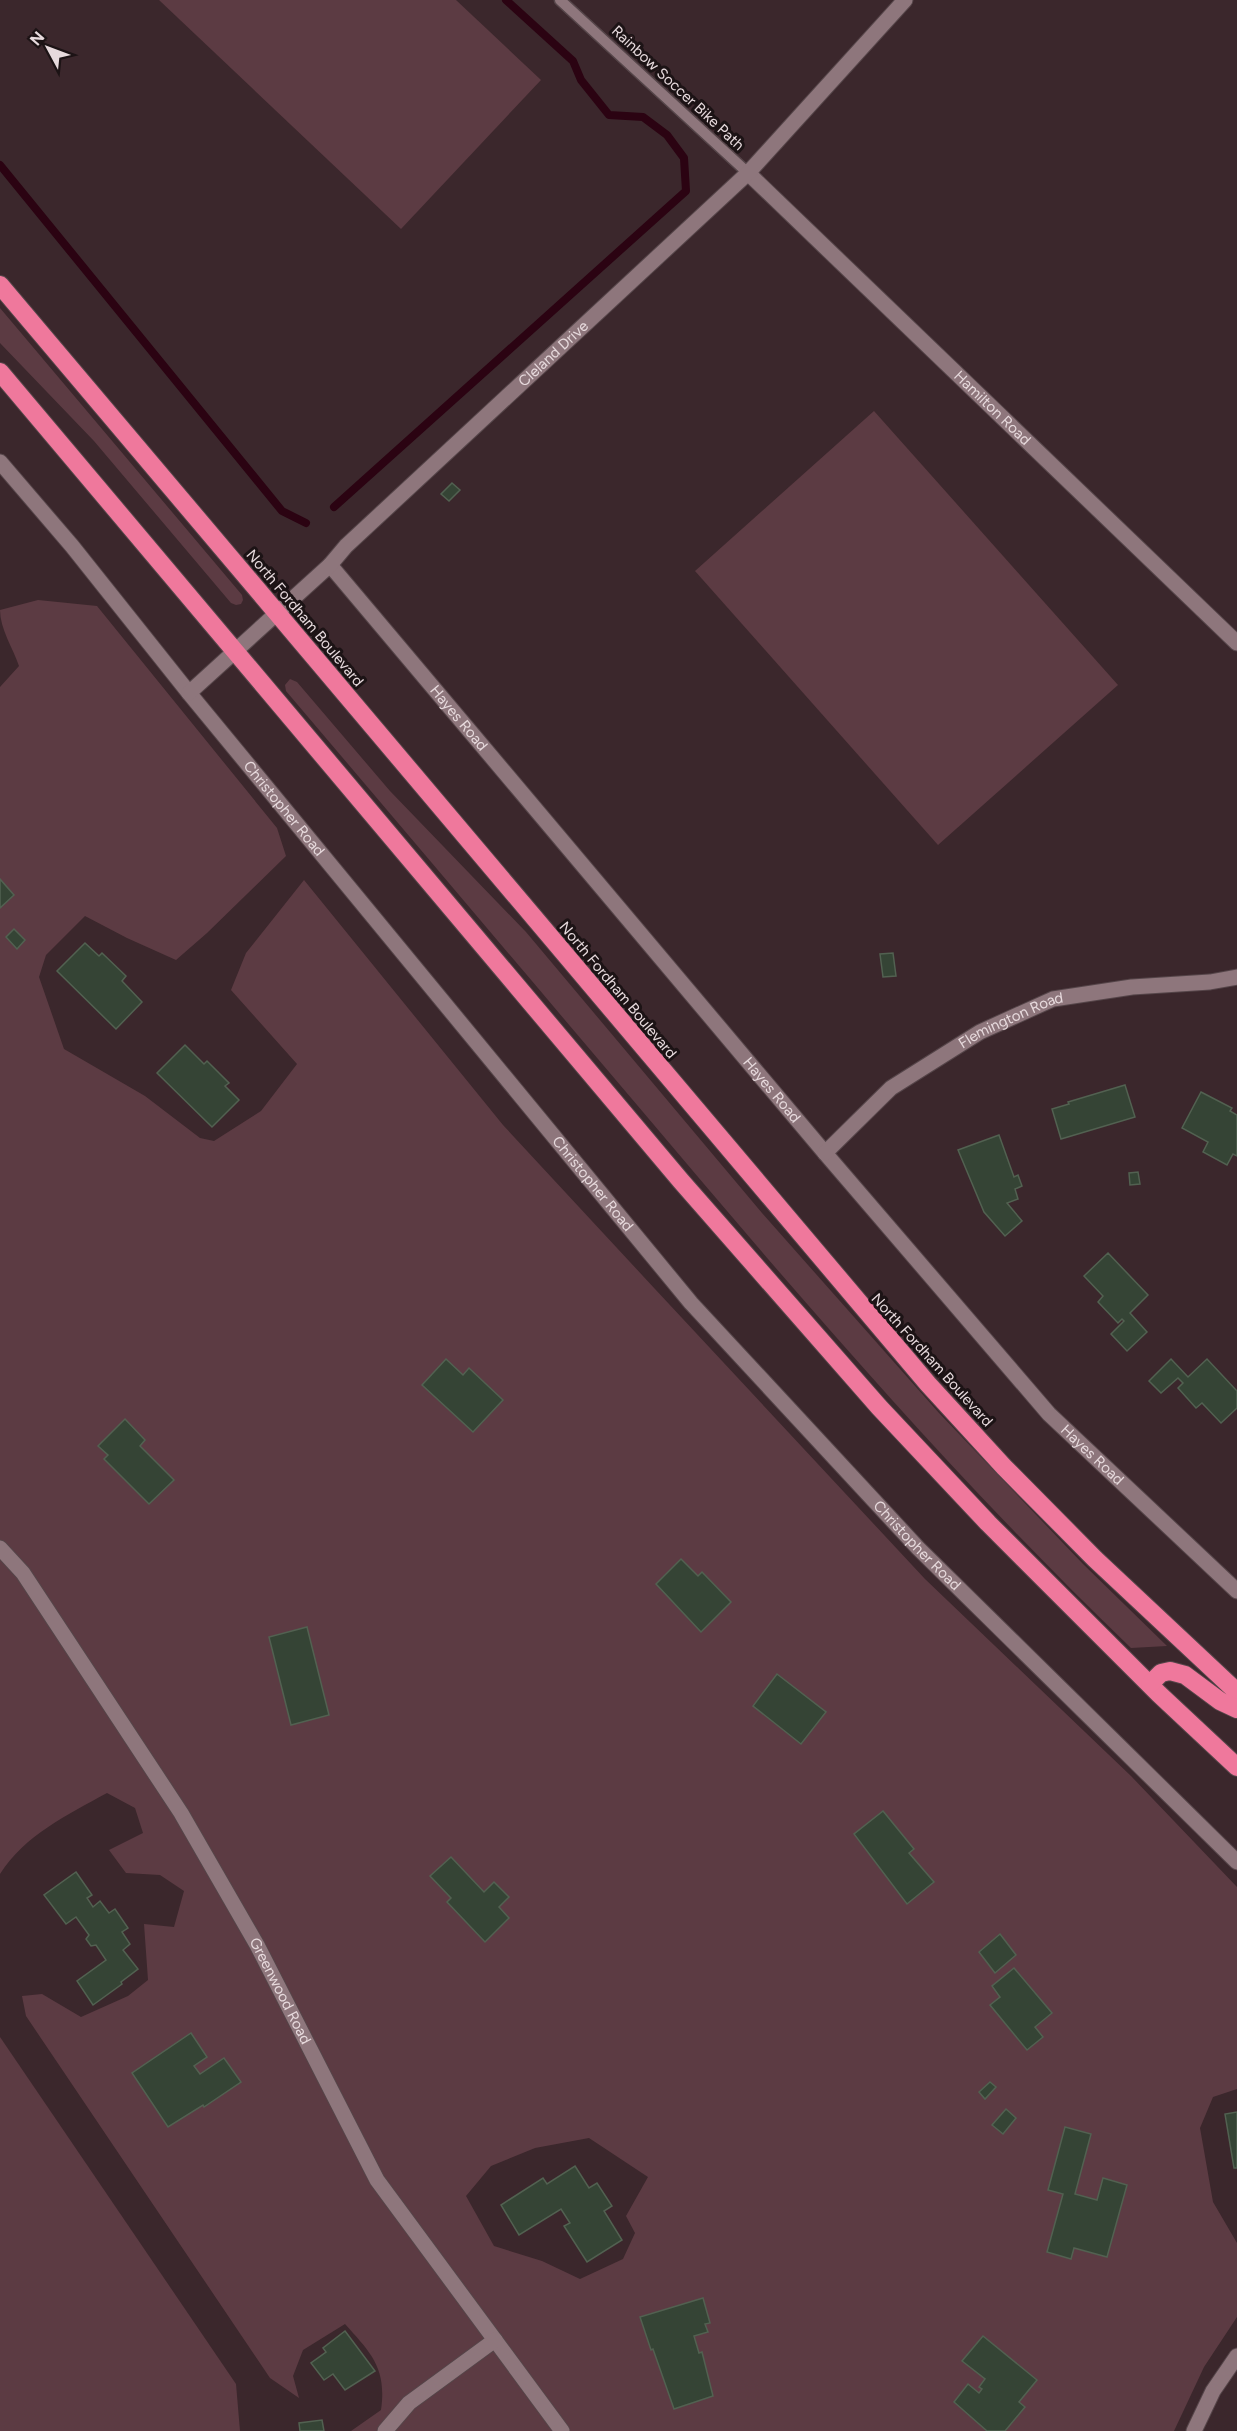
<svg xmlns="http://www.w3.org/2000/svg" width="1237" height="2431" font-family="Figtree,sans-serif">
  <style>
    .green { fill: #5c3b43; fill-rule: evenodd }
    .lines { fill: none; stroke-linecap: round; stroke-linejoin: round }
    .stream { stroke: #2b0312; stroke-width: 8 }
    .building { fill: #354435; stroke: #526151; stroke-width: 1.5 }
    .lane-casing { stroke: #554549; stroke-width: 13 }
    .street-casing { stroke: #554549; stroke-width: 17 }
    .highway-casing { stroke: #554549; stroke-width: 20 }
    .lane { stroke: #8e767c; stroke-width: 10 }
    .street { stroke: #8e767c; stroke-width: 15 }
    .highway { stroke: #ef789c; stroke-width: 18 }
    .labels { text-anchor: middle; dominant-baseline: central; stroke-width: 6; stroke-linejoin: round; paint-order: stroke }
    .street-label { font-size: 15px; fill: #e7dadd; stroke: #1c1315 }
  </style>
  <rect width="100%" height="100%" fill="#3b272c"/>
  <!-- green -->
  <g class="green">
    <path d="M 159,0 L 456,0 L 541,80 L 401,229 Z"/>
    <path d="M 0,308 L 242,595 L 243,600 L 241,604 L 236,605 L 231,603 L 94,441 L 0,343 Z"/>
    <path d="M 874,411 L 1118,685 L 938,845 L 695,571 Z"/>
    <path d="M 38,600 L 97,606 L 277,828 L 286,856 L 207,933 L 176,960 L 127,938 L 85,916 L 46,955 L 39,977 L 64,1049 L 145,1096 L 200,1138 L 214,1141 L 261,1111 L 297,1064 L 231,990 L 246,953 L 304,880 L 503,1125 L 655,1289 L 925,1579 L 1131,1776 L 1237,1887 L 1237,2089 L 1213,2097 L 1200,2128 L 1213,2202 L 1237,2243 L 1237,2317 L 1204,2367 L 1174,2431 L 351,2431 L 381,2410 C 387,2368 371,2353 345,2324 L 303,2350 L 293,2376 L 299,2398 L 270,2378 L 26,2016 L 22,1996 L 42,1994 L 81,2017 L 128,1996 L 148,1980 L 144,1924 L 174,1927 L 184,1891 L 160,1875 L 126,1873 L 109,1850 L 143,1833 L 135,1808 L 107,1793 C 67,1815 25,1835 0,1874 L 0,687 L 19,666 C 13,648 0,629 0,610 ZM 589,2138 L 648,2177 L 626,2216 L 635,2233 L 623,2259 L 580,2279 L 542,2261 L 494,2246 L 466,2196 L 491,2166 L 535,2148 Z"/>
    <path d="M 290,679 L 297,682 L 390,791 L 526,932 L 762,1213 L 939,1413 L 1083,1564 L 1167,1646 L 1131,1648 C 956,1480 799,1297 643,1112 C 524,972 405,831 286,691 L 285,685 Z"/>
    <path d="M 0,2037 L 236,2384 L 240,2431 L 0,2431 Z"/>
  </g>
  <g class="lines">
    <!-- stream -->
    <g class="stream">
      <path d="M 0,165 L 282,511 L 306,523"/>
      <path d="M 334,507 L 686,191 L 684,158 L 667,135 L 643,117 L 609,115 L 581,80 L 573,61 L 506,0"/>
    </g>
  </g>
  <!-- building -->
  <g class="building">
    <path d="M 452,483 L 460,490 L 449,501 L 441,494 Z"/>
    <path d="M 0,879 L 14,895 L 0,908 Z"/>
    <path d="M 14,929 L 25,940 L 17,949 L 6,937 Z"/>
    <path d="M 85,943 L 99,956 L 102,953 L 126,976 L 122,981 L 142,1002 L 116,1029 L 57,971 Z"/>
    <path d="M 893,953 L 896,976 L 883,977 L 880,954 Z"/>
    <path d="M 185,1045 L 204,1064 L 207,1061 L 229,1083 L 225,1086 L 239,1100 L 212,1127 L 157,1073 Z"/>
    <path d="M 1125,1085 L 1135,1117 L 1061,1139 L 1052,1109 L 1069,1104 L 1068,1102 Z"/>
    <path d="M 1201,1092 L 1232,1108 L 1230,1111 L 1237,1115 L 1237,1156 L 1233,1154 L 1227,1165 L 1203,1152 L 1208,1142 L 1182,1128 Z"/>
    <path d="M 999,1135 L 1014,1177 L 1018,1175 L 1022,1186 L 1015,1189 L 1018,1199 L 1007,1203 L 1022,1221 L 1005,1236 L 984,1212 L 958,1150 Z"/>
    <path d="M 1138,1172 L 1140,1184 L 1130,1185 L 1129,1173 Z"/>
    <path d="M 1108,1253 L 1148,1295 L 1130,1313 L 1147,1332 L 1127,1351 L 1111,1334 L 1124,1321 L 1122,1319 L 1118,1323 L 1098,1302 L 1103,1296 L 1084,1276 Z"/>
    <path d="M 446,1359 L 463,1375 L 469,1368 L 503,1400 L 473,1432 L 422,1385 Z"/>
    <path d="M 1171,1359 L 1188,1377 L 1207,1359 L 1237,1391 L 1237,1408 L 1221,1423 L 1202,1403 L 1196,1408 L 1178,1388 L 1183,1383 L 1178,1378 L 1161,1393 L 1149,1381 Z"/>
    <path d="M 125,1419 L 145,1440 L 140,1446 L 174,1480 L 149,1504 L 104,1459 L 108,1455 L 98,1446 Z"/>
    <path d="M 681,1559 L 698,1576 L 702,1572 L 731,1602 L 701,1632 L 656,1584 Z"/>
    <path d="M 307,1627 L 329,1715 L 291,1725 L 269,1637 Z"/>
    <path d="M 777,1674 L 826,1712 L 801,1744 L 753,1706 Z"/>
    <path d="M 883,1811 L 914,1849 L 909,1853 L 934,1882 L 907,1904 L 854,1834 Z"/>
    <path d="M 451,1857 L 484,1892 L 494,1882 L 509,1897 L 499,1907 L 509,1918 L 485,1942 L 447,1902 L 451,1898 L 430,1876 Z"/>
    <path d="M 76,1872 L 92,1895 L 87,1898 L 93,1907 L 100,1901 L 109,1913 L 115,1909 L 128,1928 L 122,1932 L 130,1944 L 123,1950 L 138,1969 L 121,1982 L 122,1984 L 93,2005 L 77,1981 L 106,1960 L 96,1945 L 91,1946 L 86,1939 L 89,1935 L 76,1917 L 66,1924 L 44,1895 Z"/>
    <path d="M 1000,1934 L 1016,1955 L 995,1973 L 979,1952 Z"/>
    <path d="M 1014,1968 L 1052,2013 L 1035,2027 L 1043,2037 L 1027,2050 L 990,2005 L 1000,1997 L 992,1986 Z"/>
    <path d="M 191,2033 L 207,2057 L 194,2066 L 200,2074 L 224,2058 L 241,2082 L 204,2107 L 203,2105 L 168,2127 L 132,2073 Z"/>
    <path d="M 990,2082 L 996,2087 L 985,2099 L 979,2092 Z"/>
    <path d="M 1006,2109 L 1016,2118 L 1003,2134 L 992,2125 Z"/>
    <path d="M 1237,2112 L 1237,2168 L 1234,2168 L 1225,2114 Z"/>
    <path d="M 1065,2127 L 1091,2134 L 1075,2194 L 1097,2200 L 1103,2178 L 1127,2185 L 1107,2257 L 1074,2248 L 1071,2259 L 1047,2252 L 1063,2194 L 1048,2190 Z"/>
    <path d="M 575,2166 L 589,2188 L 597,2183 L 612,2206 L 604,2211 L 622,2240 L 587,2262 L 564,2226 L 570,2223 L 561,2209 L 519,2235 L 501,2205 L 543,2178 L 547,2184 Z"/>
    <path d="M 703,2298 L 710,2323 L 705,2324 L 708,2332 L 694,2336 L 699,2353 L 702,2352 L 713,2396 L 674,2409 L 653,2349 L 651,2350 L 640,2317 Z"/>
    <path d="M 345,2331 L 375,2371 L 345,2390 L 333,2374 L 324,2380 L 311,2363 L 326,2352 L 323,2348 Z"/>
    <path d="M 983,2336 L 1037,2380 L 1019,2402 L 1025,2407 L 1005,2431 L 987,2431 L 954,2402 L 968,2384 L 979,2393 L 982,2389 L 979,2387 L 985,2379 L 962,2361 Z"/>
    <path d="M 322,2420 L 324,2431 L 300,2431 L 299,2423 Z"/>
  </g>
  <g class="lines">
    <defs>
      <path id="lane" d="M 560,0 L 748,173"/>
      <g id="street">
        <path id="s1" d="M 748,173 L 1237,643"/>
        <path id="s2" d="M 0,462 L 72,546 L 189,693 L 691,1303 L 918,1548 L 1237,1862"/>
        <path id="s3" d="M 330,565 L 825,1153 L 1049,1414 L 1237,1591"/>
        <path id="s4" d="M 189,693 L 330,565 L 346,546 L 748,173 L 905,0"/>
        <path id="s5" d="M 825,1153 L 891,1088 L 980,1032 L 1053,999 L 1132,987 L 1210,982 L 1237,977"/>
        <path id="s6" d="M 0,1548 L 23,1573 L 181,1813 L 257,1945 L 377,2180 L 562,2431"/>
        <path d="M 385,2431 L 409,2403 L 495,2340"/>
        <path d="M 1194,2431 L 1213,2391 L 1237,2356"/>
      </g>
      <g id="highway">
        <path d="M 0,285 L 928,1384 L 1004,1467 L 1095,1559 L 1237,1692"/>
        <path d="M 0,372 L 681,1181 L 879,1407 L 988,1523 L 1159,1694 L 1237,1767"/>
        <path d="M 1150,1684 L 1161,1673 L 1170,1671 L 1185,1675 L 1220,1701 L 1237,1709"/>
      </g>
    </defs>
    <!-- lane casing -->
    <use href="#lane" class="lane-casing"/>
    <!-- street casing -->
    <use href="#street" class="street-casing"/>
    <!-- highway casing -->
    <use href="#highway" class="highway-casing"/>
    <!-- lane -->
    <use href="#lane" class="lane"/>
    <!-- street -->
    <use href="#street" class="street"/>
    <!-- highway -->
    <use href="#highway" class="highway"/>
  </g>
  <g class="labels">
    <!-- street labels -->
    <g class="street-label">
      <text transform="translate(678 88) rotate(43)">Rainbow Soccer Bike Path</text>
      <text stroke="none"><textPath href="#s4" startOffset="498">Cleland Drive</textPath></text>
      <text stroke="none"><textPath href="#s1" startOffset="339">Hamilton Road</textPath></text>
      <text transform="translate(305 618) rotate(50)">North Fordham Boulevard</text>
      <text stroke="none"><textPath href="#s3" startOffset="200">Hayes Road</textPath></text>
      <text stroke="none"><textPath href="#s2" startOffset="448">Christopher Road</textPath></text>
      <text transform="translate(618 990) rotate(50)">North Fordham Boulevard</text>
      <text stroke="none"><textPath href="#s5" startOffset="231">Flemington Road</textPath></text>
      <text stroke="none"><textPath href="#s3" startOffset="686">Hayes Road</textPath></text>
      <text stroke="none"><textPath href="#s2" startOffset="934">Christopher Road</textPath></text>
      <text transform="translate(932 1360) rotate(48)">North Fordham Boulevard</text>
      <text stroke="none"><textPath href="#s3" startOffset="1172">Hayes Road</textPath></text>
      <text stroke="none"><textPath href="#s2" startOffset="1420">Christopher Road</textPath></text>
      <text stroke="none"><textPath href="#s6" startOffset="525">Greenwood Road</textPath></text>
    </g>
  </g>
  <!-- north arrow -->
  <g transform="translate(48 48) rotate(311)" stroke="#1c1315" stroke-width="4.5" paint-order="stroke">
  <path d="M0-4.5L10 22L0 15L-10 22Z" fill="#e7dadd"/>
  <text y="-9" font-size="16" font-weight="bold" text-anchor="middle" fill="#e7dadd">N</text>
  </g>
</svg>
